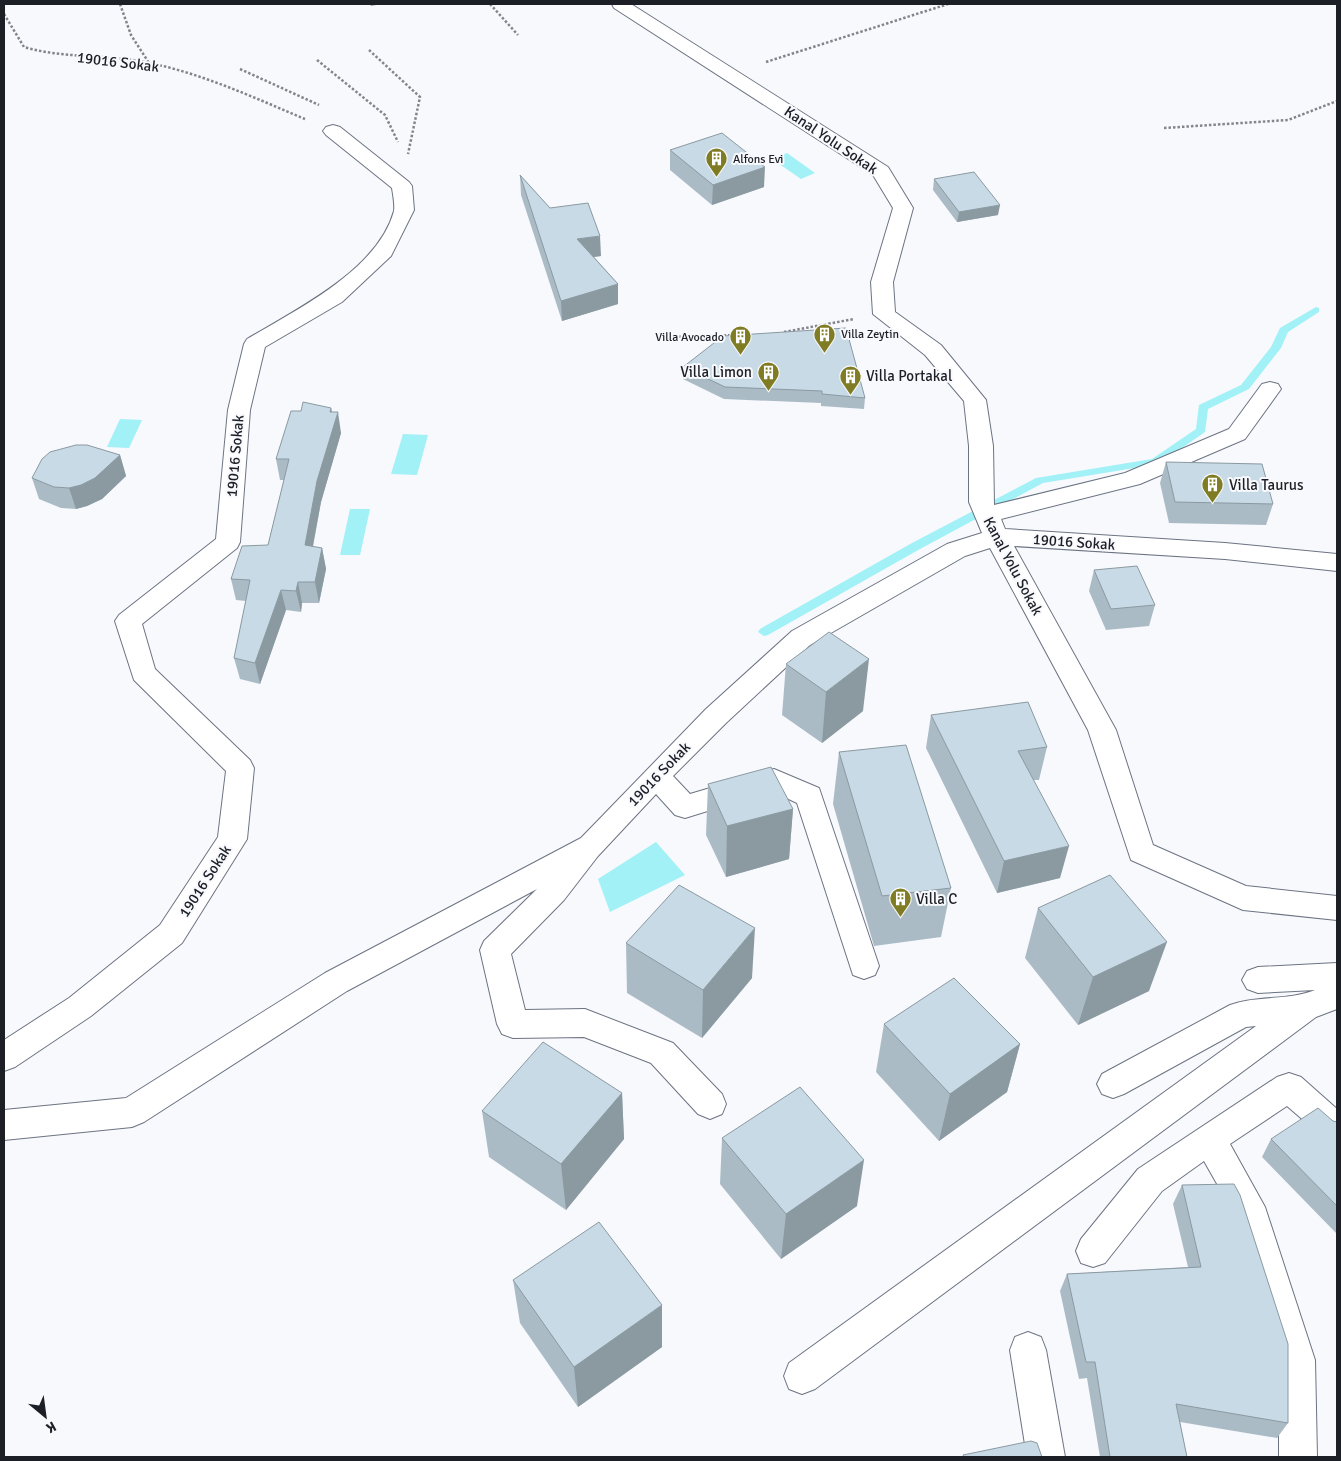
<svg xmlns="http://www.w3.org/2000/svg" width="1341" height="1461" font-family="Signika,sans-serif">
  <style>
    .water { fill: #a1f1f7 }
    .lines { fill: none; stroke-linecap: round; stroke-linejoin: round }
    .stream { fill: #a1f1f7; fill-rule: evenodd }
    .minor-casing { stroke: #6c7382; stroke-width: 2 }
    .path { stroke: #83858b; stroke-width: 2.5; stroke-dasharray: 2.5 2; stroke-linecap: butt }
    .minor { fill: #fff; fill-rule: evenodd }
    .wall { fill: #abbbc6 }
    .shaded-wall { fill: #8b99a1 }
    .building { fill: #c7dae6; stroke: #8b99a1 }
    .labels { text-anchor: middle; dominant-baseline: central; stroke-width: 4; stroke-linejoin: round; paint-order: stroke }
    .far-poi-label { font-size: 12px; fill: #1d1f26; stroke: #f7f9fd; text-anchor: start }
    .street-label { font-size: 15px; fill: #1d1f26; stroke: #f7f9fd }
    .poi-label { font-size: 15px; fill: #1d1f26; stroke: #f7f9fd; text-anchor: start }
  </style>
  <rect width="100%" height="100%" fill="#f7f9fd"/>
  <!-- water -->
  <g class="water">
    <path d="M 787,153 L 815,173 L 801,179 L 772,159 Z"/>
    <path d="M 120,419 L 142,420 L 129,448 L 107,447 Z"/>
    <path d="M 403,434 L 428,435 L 417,475 L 391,474 Z"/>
    <path d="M 350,509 L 370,509 L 360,555 L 340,555 Z"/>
    <path d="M 656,842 L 685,875 L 610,912 L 598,879 Z"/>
  </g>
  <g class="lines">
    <!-- stream -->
    <path class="stream" d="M 1316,307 L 1319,308 L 1319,312 L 1288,332 L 1281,348 L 1249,389 L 1208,409 L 1205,432 L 1159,464 L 1043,483 L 920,549 L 768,635 L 764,636 L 758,632 L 760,629 L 912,543 L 1036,478 L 1152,459 L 1196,429 L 1199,405 L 1241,385 L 1271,347 L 1280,328 Z"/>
    <defs>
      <g id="minor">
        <path d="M 612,4 L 631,4 L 888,167 L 913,208 L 893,282 L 895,312 L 941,345 L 986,400 L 993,446 L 994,505 L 1125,473 L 1229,429 L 1262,384 L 1270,382 L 1278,384 L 1281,389 L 1245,439 L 1140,484 L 1001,519 L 1005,529 L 1225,543 L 1337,554 L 1337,571 L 1225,559 L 1014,546 L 1116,730 L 1153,845 L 1246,886 L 1337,896 L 1337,920 L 1243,910 L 1131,860 L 1088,730 L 990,548 L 965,556 L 810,645 L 726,723 L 673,776 L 690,794 L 774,769 L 819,788 L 879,966 L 875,975 L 864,979 L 853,975 L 797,803 L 772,791 L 685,818 L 675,815 L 656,794 L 598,856 L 564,900 L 511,954 L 525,1010 L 585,1009 L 673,1043 L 722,1094 L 726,1104 L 722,1114 L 710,1119 L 698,1114 L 651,1063 L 584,1037 L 513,1038 L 502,1034 L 497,1024 L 480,950 L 484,941 L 537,889 L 347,991 L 144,1122 L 132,1127 L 4,1140 L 4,1110 L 126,1098 L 325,973 L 581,838 L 706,709 L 792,631 L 947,544 L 982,533 L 969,502 L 969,446 L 964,401 L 925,355 L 873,314 L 871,282 L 893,208 L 873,175 L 614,8 Z"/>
        <path d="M 333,125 L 340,127 L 409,182 L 412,186 L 414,210 L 391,256 L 342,302 L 265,347 L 250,410 L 240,542 L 237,548 L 142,624 L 155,669 L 250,760 L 254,768 L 247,839 L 182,943 L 91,1016 L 15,1067 L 4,1071 L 4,1040 L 69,998 L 160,925 L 218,837 L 226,771 L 134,680 L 115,621 L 119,615 L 216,539 L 228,410 L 244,344 L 247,339 C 296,310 378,270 394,211 C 395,204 393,195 392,188 L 326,135 L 323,131 L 326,127 Z"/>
        <path d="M 1337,963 L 1337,1009 L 1316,1017 L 815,1389 L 802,1394 L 789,1389 L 784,1376 L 789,1363 L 1256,1026 L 1246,1027 L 1124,1094 L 1113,1098 L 1102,1094 L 1097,1084 L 1102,1074 L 1230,1005 C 1257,995 1288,1001 1315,990 L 1258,993 L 1247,989 L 1242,980 L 1247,971 L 1258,967 Z"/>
        <path d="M 1289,1073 L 1301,1077 L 1337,1109 L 1337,1142 L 1324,1138 L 1287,1106 L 1230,1144 L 1265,1207 L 1315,1360 L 1317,1457 L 1279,1457 L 1279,1360 L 1233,1212 L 1204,1161 L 1162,1191 L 1105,1263 L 1093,1267 L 1081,1263 L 1076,1251 L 1081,1239 L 1138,1169 L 1277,1077 Z"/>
        <path d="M 1028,1332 L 1041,1337 L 1046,1350 L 1065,1457 L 1027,1457 L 1010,1350 L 1015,1337 Z"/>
      </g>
    </defs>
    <!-- minor casing -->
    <use href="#minor" class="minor-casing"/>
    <!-- path -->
    <g class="path">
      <path d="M 120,4 L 131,35 L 149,63"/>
      <path d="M 490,4 L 518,35"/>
      <path d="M 4,14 L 24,47 C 65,59 108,54 150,63 C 203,74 255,98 305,119"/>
      <path d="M 369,50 L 420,97 L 408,154"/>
      <path d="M 317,60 L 385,115 L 398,142"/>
      <path d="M 766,62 L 948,4"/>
      <path d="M 240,69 L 319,105"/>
      <path d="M 1164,128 L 1288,120 L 1337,101"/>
      <path d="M 784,332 L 854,319"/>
      <path d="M 674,337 L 733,335"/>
    </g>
    <!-- minor -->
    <use href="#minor" class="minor"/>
  </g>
  <!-- wall -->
  <g class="wall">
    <path d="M 670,150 L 764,187 L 712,205 L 670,170 Z"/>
    <path d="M 520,175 L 550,208 L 601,256 L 594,257 L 618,284 L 618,304 L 562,321 L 521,195 Z"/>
    <path d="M 934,179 L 998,215 L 957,222 L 933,190 Z"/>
    <path d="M 683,367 L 865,398 L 864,409 L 821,406 L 821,403 L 724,399 L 683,379 Z"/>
    <path d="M 331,408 L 332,412 L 341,433 L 321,502 L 313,547 L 322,548 L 326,569 L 319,603 L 302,603 L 301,612 L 286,610 L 260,684 L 240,679 L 234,658 L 246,601 L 236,600 L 231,579 L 268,545 L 284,480 L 280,480 L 276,459 L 301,411 Z"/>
    <path d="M 120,455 L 126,476 L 102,499 L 87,506 L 76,509 L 61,508 L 39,499 L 32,478 Z"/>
    <path d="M 1166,462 L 1273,504 L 1266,525 L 1169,523 L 1160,483 Z"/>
    <path d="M 1094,570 L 1155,605 L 1149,626 L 1106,630 L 1089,591 Z"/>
    <path d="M 786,664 L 863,711 L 822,743 L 782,715 Z"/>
    <path d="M 931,715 L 1047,747 L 1039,780 L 1033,780 L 1060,878 L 997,893 L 926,748 Z"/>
    <path d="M 839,752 L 951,888 L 941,937 L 874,946 L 833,804 Z"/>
    <path d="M 708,784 L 793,809 L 789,859 L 726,877 L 706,835 Z"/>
    <path d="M 1038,908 L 1149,991 L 1078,1025 L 1025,958 Z"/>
    <path d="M 626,943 L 752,978 L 702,1038 L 627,993 Z"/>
    <path d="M 884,1024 L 1020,1044 L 1007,1092 L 939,1141 L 876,1072 Z"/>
    <path d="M 622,1093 L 624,1139 L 566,1210 L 489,1157 L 482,1111 Z"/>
    <path d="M 1333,1121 L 1337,1122 L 1337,1232 L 1336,1233 L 1262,1157 L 1271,1139 Z"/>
    <path d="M 722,1138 L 857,1206 L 781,1259 L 720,1184 Z"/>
    <path d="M 1182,1185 L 1288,1423 L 1277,1438 L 1180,1422 L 1187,1457 L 1100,1457 L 1087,1378 L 1079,1379 L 1060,1291 L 1067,1274 L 1188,1267 L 1173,1204 Z"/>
    <path d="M 513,1280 L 662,1347 L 578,1407 L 520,1323 Z"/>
  </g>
  <!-- shaded-wall -->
  <g class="shaded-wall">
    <path d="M 370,4 L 381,4 L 371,6 Z"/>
    <path d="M 765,167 L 764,187 L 712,205 L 713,185 Z"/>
    <path d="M 1000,205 L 998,215 L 957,222 L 959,212 Z"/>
    <path d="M 600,236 L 601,256 L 578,259 L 577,239 Z"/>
    <path d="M 618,284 L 618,304 L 562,321 L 561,301 Z"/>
    <path d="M 331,408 L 334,424 L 338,412 L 341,433 L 321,502 L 309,566 L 305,545 Z"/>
    <path d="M 120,455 L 126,476 L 102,499 L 87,506 L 76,509 L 69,488 Z"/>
    <path d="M 322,548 L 326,569 L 319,603 L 315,582 Z"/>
    <path d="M 298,582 L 302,603 L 301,612 L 296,591 Z"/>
    <path d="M 281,590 L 286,610 L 260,684 L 255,663 Z"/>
    <path d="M 869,659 L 863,711 L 822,743 L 826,692 Z"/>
    <path d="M 793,809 L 789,859 L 726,877 L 727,826 Z"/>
    <path d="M 1069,846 L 1060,878 L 997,893 L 1004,861 Z"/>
    <path d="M 755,928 L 752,978 L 702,1038 L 703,990 Z"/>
    <path d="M 1167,942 L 1149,991 L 1078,1025 L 1093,977 Z"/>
    <path d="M 1020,1044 L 1007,1092 L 939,1141 L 950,1094 Z"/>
    <path d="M 622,1093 L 624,1139 L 566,1210 L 561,1164 Z"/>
    <path d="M 864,1160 L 857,1206 L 781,1259 L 786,1214 Z"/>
    <path d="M 662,1305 L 662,1347 L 578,1407 L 574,1367 Z"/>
  </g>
  <!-- building -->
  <g class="building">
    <path d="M 722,133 L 765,167 L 713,185 L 670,150 Z"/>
    <path d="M 974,172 L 1000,205 L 959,212 L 934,179 Z"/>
    <path d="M 520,175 L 550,208 L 588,203 L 600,236 L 577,239 L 618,284 L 561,301 Z"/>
    <path d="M 846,328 L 865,398 L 822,394 L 822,391 L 725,387 L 683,367 L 723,336 Z"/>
    <path d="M 303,402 L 331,408 L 330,412 L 338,412 L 317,481 L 305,545 L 322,548 L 315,582 L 298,582 L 296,591 L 281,590 L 255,663 L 234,658 L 250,580 L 231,579 L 242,546 L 268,545 L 289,459 L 276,459 L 291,411 L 301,411 Z"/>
    <path d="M 76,445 L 87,445 L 120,455 L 95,478 L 81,485 L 69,488 L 54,487 L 32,478 L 42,459 L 50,452 Z"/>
    <path d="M 1166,462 L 1262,464 L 1273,504 L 1175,502 Z"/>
    <path d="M 1137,566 L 1155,605 L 1111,609 L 1094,570 Z"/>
    <path d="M 829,632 L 869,659 L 826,692 L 786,664 Z"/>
    <path d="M 1028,702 L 1047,747 L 1018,751 L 1069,846 L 1004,861 L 931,715 Z"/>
    <path d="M 906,745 L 951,888 L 882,896 L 839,752 Z"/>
    <path d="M 771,767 L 793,809 L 727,826 L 708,784 Z"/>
    <path d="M 1110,875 L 1167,942 L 1093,977 L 1038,908 Z"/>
    <path d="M 679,885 L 755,928 L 703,990 L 626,943 Z"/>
    <path d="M 954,978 L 1020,1044 L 950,1094 L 884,1024 Z"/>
    <path d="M 543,1042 L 622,1093 L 561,1164 L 482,1111 Z"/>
    <path d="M 800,1087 L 864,1160 L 786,1214 L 722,1138 Z"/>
    <path d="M 1318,1108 L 1333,1121 L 1337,1122 L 1337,1206 L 1271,1139 Z"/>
    <path d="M 1234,1184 L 1240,1195 L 1288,1344 L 1288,1423 L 1176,1404 L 1187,1457 L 1110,1457 L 1095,1362 L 1086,1362 L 1067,1274 L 1201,1267 L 1182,1185 Z"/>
    <path d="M 599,1222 L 662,1305 L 574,1367 L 513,1280 Z"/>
    <path d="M 1031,1441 L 1037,1443 L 1042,1457 L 964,1457 L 963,1455 Z"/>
  </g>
  <!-- icons -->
  <defs>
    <symbol id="building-pin" viewBox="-11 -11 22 30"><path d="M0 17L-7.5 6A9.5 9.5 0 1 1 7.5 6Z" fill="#807c23" stroke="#f7f9fd"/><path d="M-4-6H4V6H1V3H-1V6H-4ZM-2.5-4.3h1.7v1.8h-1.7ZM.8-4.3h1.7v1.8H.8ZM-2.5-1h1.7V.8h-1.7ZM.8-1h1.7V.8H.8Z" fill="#fff"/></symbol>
  </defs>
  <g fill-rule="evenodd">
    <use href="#building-pin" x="704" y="146" width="25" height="34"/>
    <use href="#building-pin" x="812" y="322" width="25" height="34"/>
    <use href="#building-pin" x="728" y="324" width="25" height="34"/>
    <use href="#building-pin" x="756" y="360" width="25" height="34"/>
    <use href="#building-pin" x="838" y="364" width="25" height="34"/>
    <use href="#building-pin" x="1200" y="472" width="25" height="34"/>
    <use href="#building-pin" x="888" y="886" width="25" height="34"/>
  </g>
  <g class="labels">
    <!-- far-poi labels -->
    <g class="far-poi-label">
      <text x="733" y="159">Alfons Evi</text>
      <text x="841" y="334">Villa Zeytin</text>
      <text x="724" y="337" text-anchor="end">Villa Avocado</text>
    </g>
    <!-- street labels -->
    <g class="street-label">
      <text transform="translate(118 62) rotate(7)">19016 Sokak</text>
      <text transform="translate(831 140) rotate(34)">Kanal Yolu Sokak</text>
      <text transform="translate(235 456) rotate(-85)">19016 Sokak</text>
      <text transform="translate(1074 542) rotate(4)">19016 Sokak</text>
      <text transform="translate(1013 566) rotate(62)">Kanal Yolu Sokak</text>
      <text transform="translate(659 774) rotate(-46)">19016 Sokak</text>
      <text transform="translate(205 881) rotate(-57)">19016 Sokak</text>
    </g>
    <!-- poi labels -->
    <g class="poi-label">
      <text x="752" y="372" text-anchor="end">Villa Limon</text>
      <text x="866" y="376">Villa Portakal</text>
      <text x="1229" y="485">Villa Taurus</text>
      <text x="916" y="899">Villa C</text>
    </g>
  </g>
  <!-- border -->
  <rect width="1341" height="1461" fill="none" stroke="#1d1f26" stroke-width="10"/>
  <!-- north arrow -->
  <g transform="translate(45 1416) rotate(151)" stroke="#f7f9fd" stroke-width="4" paint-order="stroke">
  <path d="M0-4L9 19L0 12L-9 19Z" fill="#1d1f26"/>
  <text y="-8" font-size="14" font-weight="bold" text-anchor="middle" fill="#1d1f26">K</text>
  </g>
</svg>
